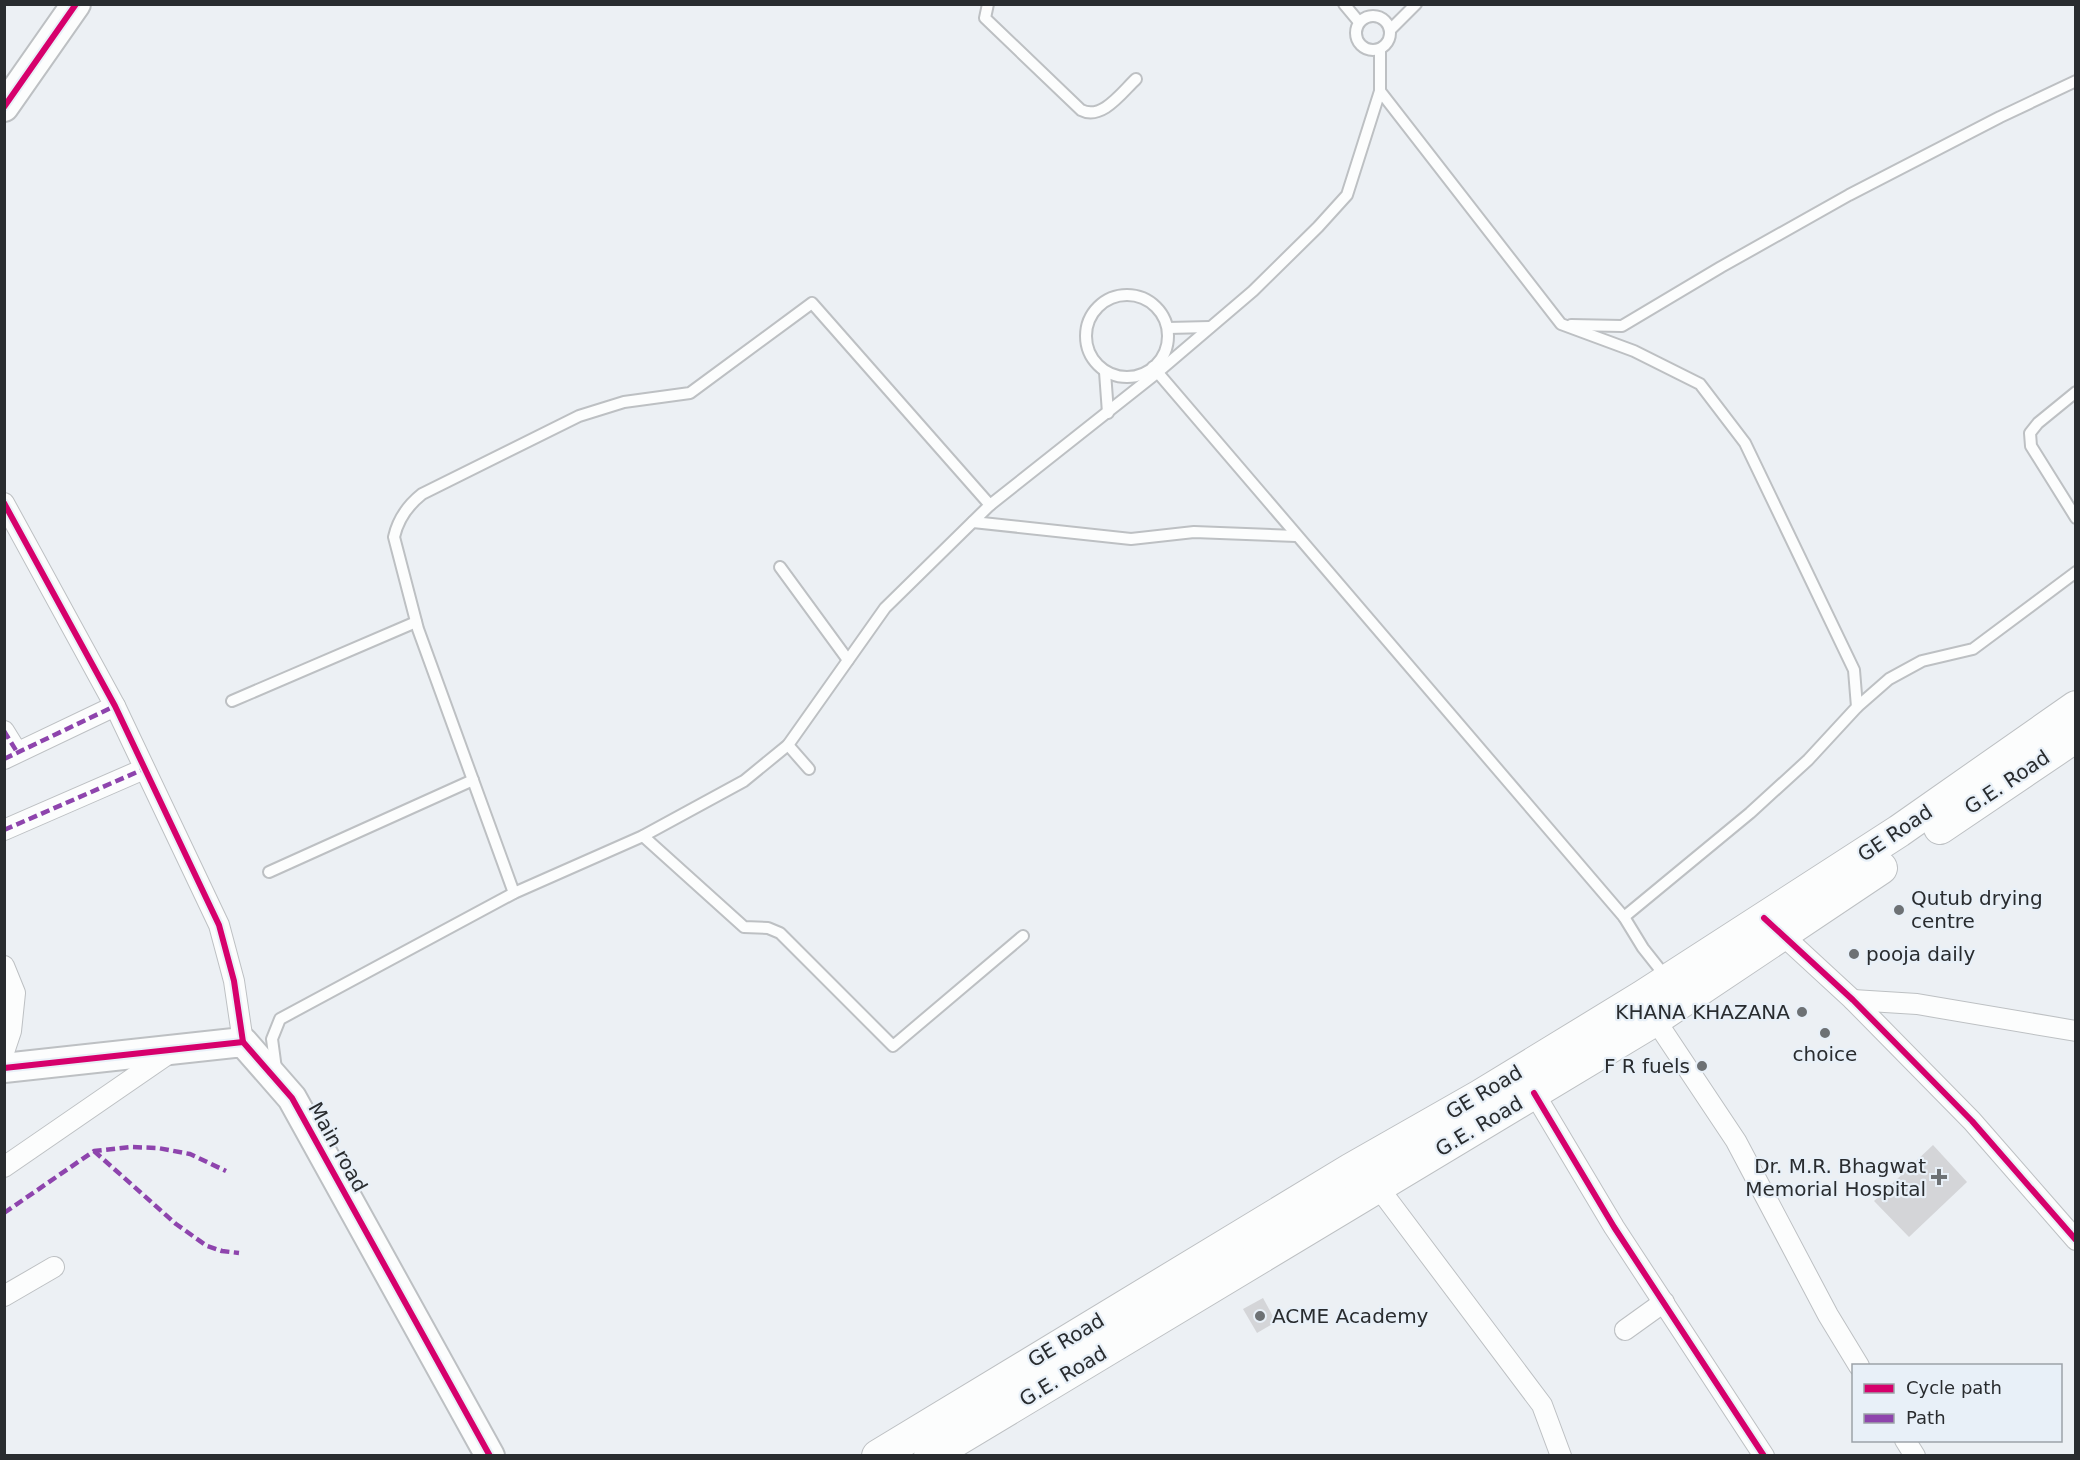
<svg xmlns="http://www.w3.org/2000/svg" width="2080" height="1460" font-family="'DejaVu Sans',sans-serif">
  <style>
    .building { fill: #d4d5d8 }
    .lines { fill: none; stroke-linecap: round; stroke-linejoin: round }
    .lane-casing { stroke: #bdc0c3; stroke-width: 14 }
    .street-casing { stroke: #bdc0c3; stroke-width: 22 }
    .secondary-casing { stroke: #bdc0c3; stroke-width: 32 }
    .primary-casing { stroke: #bdc0c3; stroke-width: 34 }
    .lane { stroke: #fcfdfd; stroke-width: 10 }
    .street { stroke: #fcfdfd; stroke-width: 20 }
    .secondary { stroke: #fcfdfd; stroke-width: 28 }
    .primary { stroke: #fcfdfd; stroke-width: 32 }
    .quiet { stroke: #8e44ad; stroke-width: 4.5; stroke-dasharray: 9 4.5; stroke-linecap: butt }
    .cycleway-casing { stroke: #e8f0f8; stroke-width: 10 }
    .cycleway { stroke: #d6006c; stroke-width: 6 }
    .poi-dot { fill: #6d7174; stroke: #e8f0f8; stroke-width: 2 }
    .labels { text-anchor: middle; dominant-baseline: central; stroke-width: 4.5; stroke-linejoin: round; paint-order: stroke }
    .street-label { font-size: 20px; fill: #292c2f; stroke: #e8f0f8 }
    .poi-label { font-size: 20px; fill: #292c2f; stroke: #e8f0f8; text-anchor: start }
  </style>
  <rect width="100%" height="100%" fill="#ecf0f4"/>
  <!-- building -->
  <g class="building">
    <path d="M 1933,1145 L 1967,1182 L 1909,1237 L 1874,1201 Z"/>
    <path d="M 1263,1298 L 1276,1322 L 1257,1333 L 1243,1309 Z"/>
  </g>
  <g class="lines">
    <defs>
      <g id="lane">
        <path d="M 988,4 L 985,18 L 1081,110 C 1102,121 1122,92 1136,79"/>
        <path d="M 1344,4 L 1359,22"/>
        <circle cx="1373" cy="33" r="17"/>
        <path d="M 1390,30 L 1416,4"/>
        <path d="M 1380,49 L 1380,91 L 1561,324 L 1634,351 L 1700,384 L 1745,443 L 1854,670 L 1857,707 L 1808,760 L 1750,813 L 1624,917"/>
        <circle cx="1127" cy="336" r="41"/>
        <path d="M 1571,325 L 1622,326 L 1721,267 L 1849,195 L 2000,117 L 2076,81"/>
        <path d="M 1168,328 L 1210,327"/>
        <path d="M 1153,367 L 1624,917 L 1643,948 L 1666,977"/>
        <path d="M 1105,372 L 1108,413"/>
        <path d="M 2076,392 L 2038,423 L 2030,433 L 2031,446 L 2076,518"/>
        <path d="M 973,522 L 1131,539 L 1194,532 L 1296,536"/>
        <path d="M 780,567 L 848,660"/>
        <path d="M 232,701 L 416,622"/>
        <path d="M 1857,707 L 1889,679 L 1922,661 L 1973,649 L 2076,572"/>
        <path d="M 788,745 L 809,769"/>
        <path d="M 643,836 L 744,927 L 768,928 L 780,933 L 893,1046 L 1023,936"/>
        <path d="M 269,872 L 473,780"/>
        <path d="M 514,893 L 418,629 L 394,537 C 398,519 407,506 422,494 L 579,416 L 624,402 L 690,393 L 812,303 L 990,505 L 1158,372 L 1253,291 L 1318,227 L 1347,195 L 1380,91"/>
        <path d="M 276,1069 L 272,1039 L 280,1019 L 514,893 L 643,836 L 744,781 L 788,745 L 885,608 L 990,505"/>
      </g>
      <g id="street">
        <path d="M 4,503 L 115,706 L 219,925 L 234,981 L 243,1042"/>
        <path d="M 4,731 L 17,752"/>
        <path d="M 4,759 L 115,706"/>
        <path d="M 4,830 L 144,769"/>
        <path d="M 1775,928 L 1853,1000 L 1972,1121 L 2076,1240"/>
        <path d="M 4,966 L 15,993 L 11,1031 L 4,1052"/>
        <path d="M 1853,1000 L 1917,1004 L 2076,1031"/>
        <path d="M 1650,1012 L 1736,1141 L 1828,1315 L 1859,1366"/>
        <path d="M 1534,1093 L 1614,1227 L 1764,1456"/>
        <path d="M 4,1167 L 171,1052"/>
        <path d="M 1378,1187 L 1542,1405 L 1561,1456"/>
        <path d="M 4,1296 L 54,1267"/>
        <path d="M 1625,1330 L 1664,1302"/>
        <path d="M 1905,1440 L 1915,1456"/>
      </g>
      <g id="secondary">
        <path d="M 4,107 L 76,4"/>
        <path d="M 4,1068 L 243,1042 L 292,1098 L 490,1456"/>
      </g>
      <g id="primary">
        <path d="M 1940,828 L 2076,736"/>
        <path d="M 878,1456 L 1350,1170 L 1480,1096 L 1642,997 L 1899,831 L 2076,707"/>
        <path d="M 930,1456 L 1648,1024 L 1881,868"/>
      </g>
    </defs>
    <!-- lane casing -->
    <use href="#lane" class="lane-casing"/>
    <!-- street casing -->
    <use href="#street" class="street-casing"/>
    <!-- secondary casing -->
    <use href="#secondary" class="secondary-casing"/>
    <!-- primary casing -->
    <use href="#primary" class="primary-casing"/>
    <!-- lane -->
    <use href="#lane" class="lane"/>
    <!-- street -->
    <use href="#street" class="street"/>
    <!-- secondary -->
    <use href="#secondary" class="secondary"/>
    <!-- primary -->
    <use href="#primary" class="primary"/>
    <!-- quiet -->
    <g class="quiet">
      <path d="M 4,731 L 17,752"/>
      <path d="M 4,759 L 115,706"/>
      <path d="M 4,830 L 144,769"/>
      <path d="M 94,1151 L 176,1224 L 207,1246 L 222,1251 L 239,1253"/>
      <path d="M 4,1213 L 94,1151 L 130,1147 L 158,1148 L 190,1154 L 226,1171"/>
    </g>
    <defs>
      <g id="cycleway">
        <path d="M 4,107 L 76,4"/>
        <path d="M 4,503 L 115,706 L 219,925 L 234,981 L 243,1042"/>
        <path d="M 1764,918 L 1853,1000 L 1972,1121 L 2076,1240"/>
        <path d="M 4,1068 L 243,1042 L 292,1098 L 490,1456"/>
        <path d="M 1534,1093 L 1614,1227 L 1764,1456"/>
      </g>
    </defs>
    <!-- cycleway casing -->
    <use href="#cycleway" class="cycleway-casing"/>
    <!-- cycleway -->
    <use href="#cycleway" class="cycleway"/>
  </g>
  <!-- markers -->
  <g class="poi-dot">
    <circle cx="1899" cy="910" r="6"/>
    <circle cx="1854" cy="954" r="6"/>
    <circle cx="1802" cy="1012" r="6"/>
    <circle cx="1825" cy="1033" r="6"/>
    <circle cx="1702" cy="1066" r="6"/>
    <path d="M1936 1168h6v6h6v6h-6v6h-6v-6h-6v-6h6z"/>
    <circle cx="1260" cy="1316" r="6"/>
  </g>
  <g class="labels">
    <!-- street labels -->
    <g class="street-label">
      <text transform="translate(2007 782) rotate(-34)">G.E. Road</text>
      <text transform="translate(1895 833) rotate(-34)">GE Road</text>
      <text transform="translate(1484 1092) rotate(-31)">GE Road</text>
      <text transform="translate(1479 1126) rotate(-31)">G.E. Road</text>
      <text transform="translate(338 1147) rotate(61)">Main road</text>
      <text transform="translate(1066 1340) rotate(-31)">GE Road</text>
      <text transform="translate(1063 1376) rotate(-31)">G.E. Road</text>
    </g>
    <!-- poi labels -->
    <g class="poi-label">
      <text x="1911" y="898">Qutub drying<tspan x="1911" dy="23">centre</tspan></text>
      <text x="1866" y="954">pooja daily</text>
      <text x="1790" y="1012" text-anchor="end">KHANA KHAZANA</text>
      <text x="1825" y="1054" text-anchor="middle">choice</text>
      <text x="1690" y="1066" text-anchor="end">F R fuels</text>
      <text x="1926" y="1166" text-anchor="end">Dr. M.R. Bhagwat<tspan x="1926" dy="23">Memorial Hospital</tspan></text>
      <text x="1272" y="1316">ACME Academy</text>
    </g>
  </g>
  <!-- border -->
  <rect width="2080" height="1460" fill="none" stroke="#292c2f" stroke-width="12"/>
  <!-- legend -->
  <rect x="1852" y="1364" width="210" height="78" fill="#e8f0f8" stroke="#9ca2a8" stroke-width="1.5"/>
  <rect x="1864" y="1384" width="30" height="9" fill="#d6006c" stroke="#9ca2a8" stroke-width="1.5"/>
  <text x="1906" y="1394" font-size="18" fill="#292c2f">Cycle path</text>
  <rect x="1864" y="1414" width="30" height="9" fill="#8e44ad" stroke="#9ca2a8" stroke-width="1.5"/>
  <text x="1906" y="1424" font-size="18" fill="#292c2f">Path</text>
</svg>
